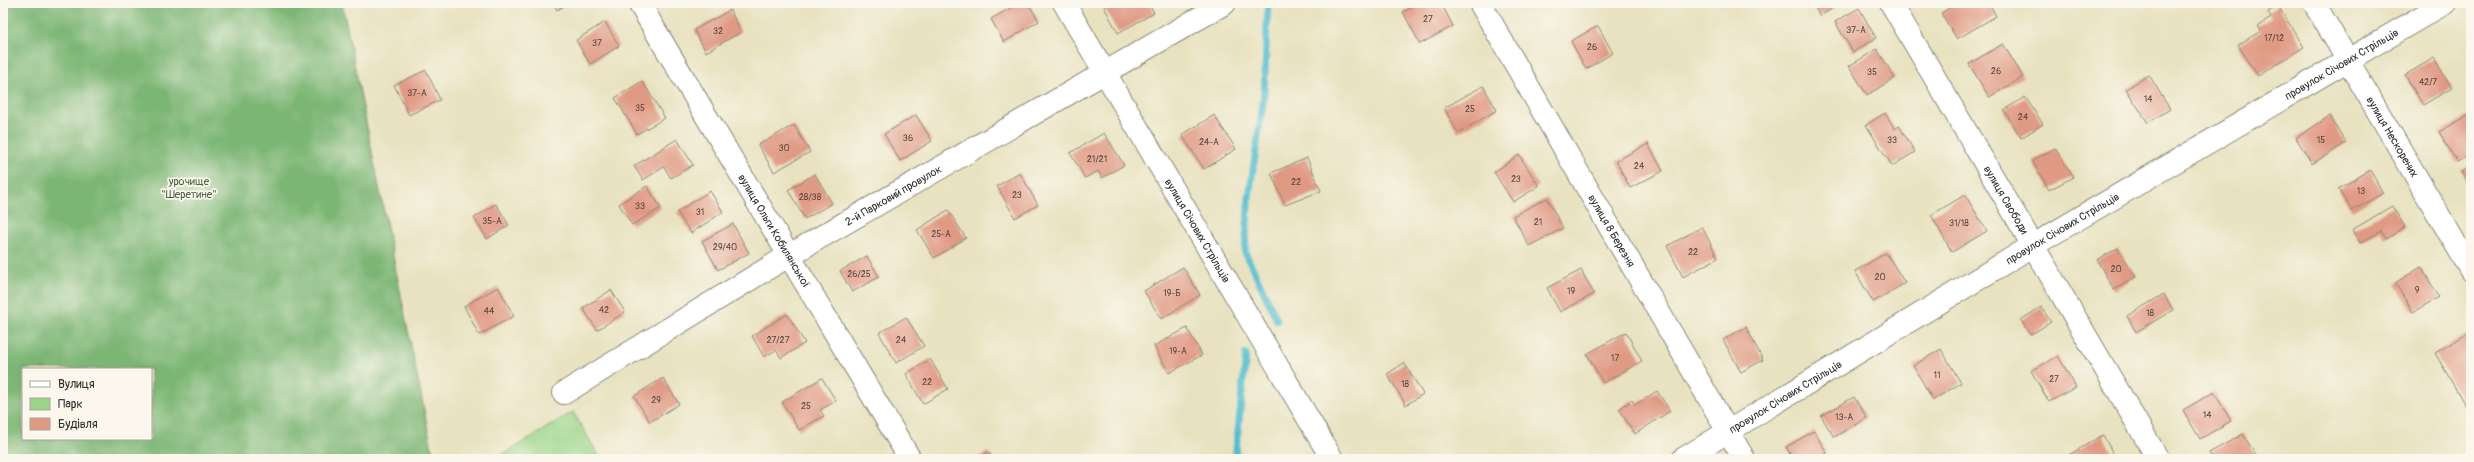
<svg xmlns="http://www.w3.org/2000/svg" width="2474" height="462" font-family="Pangolin,sans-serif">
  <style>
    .green { fill: #9ad487; stroke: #628059 }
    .forest { fill: #7bb674; stroke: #537050; fill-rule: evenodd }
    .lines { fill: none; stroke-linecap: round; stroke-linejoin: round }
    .stream { stroke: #53bdcf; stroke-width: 7 }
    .building { fill: #e09a84 }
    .minor-casing { stroke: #8a8676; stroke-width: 24 }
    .minor { stroke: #fff; stroke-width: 22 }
    .labels { text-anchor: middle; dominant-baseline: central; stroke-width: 3.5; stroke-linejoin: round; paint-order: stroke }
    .number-label { font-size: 9px; fill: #584741 }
    .street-label { font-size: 11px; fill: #2b2b2b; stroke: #fbf7ec }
    .park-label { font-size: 11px; fill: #4c5e47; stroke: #fbf7ec }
  </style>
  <rect width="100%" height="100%" fill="#fbf7ec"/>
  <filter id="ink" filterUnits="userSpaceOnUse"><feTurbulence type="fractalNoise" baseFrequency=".025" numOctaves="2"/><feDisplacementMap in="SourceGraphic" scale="8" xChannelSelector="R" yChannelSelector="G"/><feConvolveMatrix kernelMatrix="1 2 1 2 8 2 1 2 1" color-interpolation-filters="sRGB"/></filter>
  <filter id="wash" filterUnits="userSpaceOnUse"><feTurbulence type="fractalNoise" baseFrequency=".012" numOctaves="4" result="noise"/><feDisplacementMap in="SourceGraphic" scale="16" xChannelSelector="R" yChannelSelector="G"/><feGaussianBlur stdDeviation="0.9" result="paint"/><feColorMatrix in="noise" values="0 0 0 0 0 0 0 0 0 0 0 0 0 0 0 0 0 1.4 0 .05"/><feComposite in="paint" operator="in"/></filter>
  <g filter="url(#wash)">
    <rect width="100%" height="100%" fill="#e8e2c0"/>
    <!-- green -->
    <path class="green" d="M 573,412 L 601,459 L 495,459 Z"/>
    <!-- forest -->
    <path class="forest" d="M 3,3 L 342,3 L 434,459 L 3,459 ZM 23,369 L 151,369 L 151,439 L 23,439 Z"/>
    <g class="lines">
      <!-- stream -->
      <g class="stream">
        <path d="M 1268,3 L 1264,96 L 1249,197 L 1245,252 L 1277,320"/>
        <path d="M 1235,459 L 1246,354"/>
      </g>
    </g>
    <g id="blocks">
      <!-- building -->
      <g class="building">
        <path d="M 553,3 L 569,3 L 557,10 Z"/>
        <path d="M 1019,3 L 1028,3 L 1039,21 L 1004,42 L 991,19 Z"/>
        <path d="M 1110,3 L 1149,3 L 1154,13 L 1118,33 L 1104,7 Z"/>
        <path d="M 1419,3 L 1441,3 L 1453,26 L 1420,44 L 1403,12 Z"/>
        <path d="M 1812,3 L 1841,3 L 1820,16 Z"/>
        <path d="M 1958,3 L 1989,3 L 1996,16 L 1957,39 L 1941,13 Z"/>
        <path d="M 2278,6 L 2304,47 L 2258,76 L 2238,45 L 2261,31 L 2258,26 L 2271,18 L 2268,12 Z"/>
        <path d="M 1859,8 L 1876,38 L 1853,52 L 1835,22 Z"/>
        <path d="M 730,10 L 741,32 L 706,52 L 694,30 Z"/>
        <path d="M 605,22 L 619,46 L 590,64 L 576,40 Z"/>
        <path d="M 1598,26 L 1613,53 L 1586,69 L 1571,41 Z"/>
        <path d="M 2003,44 L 2023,77 L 1989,97 L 1969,64 Z"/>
        <path d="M 1877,49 L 1895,78 L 1867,95 L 1849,66 Z"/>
        <path d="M 2434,58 L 2452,88 L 2423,105 L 2405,75 Z"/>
        <path d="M 426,70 L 440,100 L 409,115 L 394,85 Z"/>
        <path d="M 2149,75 L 2170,109 L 2148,123 L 2126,89 Z"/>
        <path d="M 642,81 L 665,118 L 637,134 L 615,98 Z"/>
        <path d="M 1483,86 L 1497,110 L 1458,133 L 1444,108 Z"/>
        <path d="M 2025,97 L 2043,124 L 2021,138 L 2004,110 Z"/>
        <path d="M 1885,113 L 1895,129 L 1899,126 L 1915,152 L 1892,166 L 1866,125 Z"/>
        <path d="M 916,115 L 932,141 L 900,161 L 884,134 Z"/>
        <path d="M 1214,115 L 1236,149 L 1204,169 L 1182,135 Z"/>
        <path d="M 2330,116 L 2346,143 L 2312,164 L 2296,138 Z"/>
        <path d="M 2467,116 L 2471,122 L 2471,154 L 2457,162 L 2439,132 Z"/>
        <path d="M 794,125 L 810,152 L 774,172 L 758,145 Z"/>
        <path d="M 1104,133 L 1124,165 L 1102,178 L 1098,171 L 1085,178 L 1070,153 Z"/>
        <path d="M 677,139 L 693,165 L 671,178 L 664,167 L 643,180 L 634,166 Z"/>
        <path d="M 1648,144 L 1663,171 L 1630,188 L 1616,161 Z"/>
        <path d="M 2055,148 L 2073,177 L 2049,190 L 2032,161 Z"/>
        <path d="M 1519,155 L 1539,186 L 1513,202 L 1494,172 Z"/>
        <path d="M 1307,158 L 1321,191 L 1285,205 L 1271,173 Z"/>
        <path d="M 2471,165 L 2471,188 L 2461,171 Z"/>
        <path d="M 2370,170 L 2383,193 L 2352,211 L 2338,189 Z"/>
        <path d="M 1020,173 L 1038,205 L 1015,218 L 997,186 Z"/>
        <path d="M 815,174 L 832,203 L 805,219 L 788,190 Z"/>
        <path d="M 647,186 L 661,208 L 632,225 L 619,204 Z"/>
        <path d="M 710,191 L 723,212 L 691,233 L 677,212 Z"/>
        <path d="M 1965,195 L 1987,231 L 1952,252 L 1931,215 Z"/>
        <path d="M 1547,198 L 1563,228 L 1529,246 L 1513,216 Z"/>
        <path d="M 496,204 L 509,225 L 487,239 L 474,218 Z"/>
        <path d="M 2392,206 L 2405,227 L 2386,239 L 2381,231 L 2360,243 L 2352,230 Z"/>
        <path d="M 948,210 L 966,238 L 934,258 L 917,230 Z"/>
        <path d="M 733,224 L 749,253 L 718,270 L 702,241 Z"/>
        <path d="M 1702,227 L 1718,258 L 1683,277 L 1667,246 Z"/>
        <path d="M 2118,248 L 2136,277 L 2114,290 L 2097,260 Z"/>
        <path d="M 1886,253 L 1905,283 L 1873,302 L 1855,271 Z"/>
        <path d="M 867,256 L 879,277 L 852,292 L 840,271 Z"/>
        <path d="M 1183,267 L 1200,295 L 1161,319 L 1144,291 Z"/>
        <path d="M 2421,267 L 2439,297 L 2413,312 L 2395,283 Z"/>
        <path d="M 1581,270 L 1594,294 L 1560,312 L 1547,288 Z"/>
        <path d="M 498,287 L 514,316 L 479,335 L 464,306 Z"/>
        <path d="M 611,290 L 625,312 L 597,330 L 583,308 Z"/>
        <path d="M 2164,294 L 2173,310 L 2136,332 L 2127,316 Z"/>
        <path d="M 2041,307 L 2051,322 L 2030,335 L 2021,320 Z"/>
        <path d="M 787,314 L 805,343 L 781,358 L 776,350 L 764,357 L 752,336 Z"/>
        <path d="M 906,317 L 924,346 L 896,363 L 879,333 Z"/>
        <path d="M 1746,327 L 1763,360 L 1741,372 L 1723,340 Z"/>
        <path d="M 1187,328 L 1202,355 L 1169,373 L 1154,346 Z"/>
        <path d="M 1626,332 L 1642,361 L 1603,383 L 1587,354 Z"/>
        <path d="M 2467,334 L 2471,342 L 2471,401 L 2465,405 L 2435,353 Z"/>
        <path d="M 1941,349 L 1961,383 L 1933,400 L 1913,366 Z"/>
        <path d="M 2058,356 L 2076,387 L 2049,402 L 2031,371 Z"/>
        <path d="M 930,359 L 948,389 L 923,404 L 906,374 Z"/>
        <path d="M 1404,363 L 1423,394 L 1406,405 L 1387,374 Z"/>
        <path d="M 663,378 L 679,404 L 650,422 L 634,396 Z"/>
        <path d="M 822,378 L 836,401 L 820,410 L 824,416 L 799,430 L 782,402 Z"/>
        <path d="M 1657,391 L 1670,411 L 1635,434 L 1619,409 L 1632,400 L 1635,405 Z"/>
        <path d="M 2214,392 L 2231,421 L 2200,439 L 2183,410 Z"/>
        <path d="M 1854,397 L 1867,418 L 1834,437 L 1821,416 Z"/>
        <path d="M 1814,431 L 1827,453 L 1816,459 L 1793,459 L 1786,447 Z"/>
        <path d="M 2243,434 L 2258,459 L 2213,459 L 2209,453 Z"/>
        <path d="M 2103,435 L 2116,459 L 2062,459 Z"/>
        <path d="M 988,452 L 993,459 L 975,459 Z"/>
      </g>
    </g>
  </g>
  <g filter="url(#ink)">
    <use href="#blocks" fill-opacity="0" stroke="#8a8676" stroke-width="1"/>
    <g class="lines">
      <defs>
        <g id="minor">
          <path id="s1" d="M 639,3 L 910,459"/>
          <path id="s2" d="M 1064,3 L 1332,459"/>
          <path id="s3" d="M 1480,3 L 1744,459"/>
          <path id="s4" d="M 1891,3 L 2158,459"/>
          <path id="s5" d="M 2314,3 L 2471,270"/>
          <path id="s6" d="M 564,393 L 788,256 L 1225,3"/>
          <path id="s7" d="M 1683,459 L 2032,246 L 2445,3"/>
        </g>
      </defs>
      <!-- minor casing -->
      <use href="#minor" class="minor-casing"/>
      <!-- minor -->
      <use href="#minor" class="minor"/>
    </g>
  </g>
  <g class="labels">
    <!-- number labels -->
    <g class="number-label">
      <text x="1428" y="19">27</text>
      <text x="1856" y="30">37-А</text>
      <text x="718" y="31">32</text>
      <text x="2274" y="38">17/12</text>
      <text x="597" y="43">37</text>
      <text x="1592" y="47">26</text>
      <text x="1996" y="71">26</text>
      <text x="1872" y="72">35</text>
      <text x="2428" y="82">42/7</text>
      <text x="417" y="93">37-А</text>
      <text x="2148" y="99">14</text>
      <text x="640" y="108">35</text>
      <text x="1470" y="109">25</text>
      <text x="2023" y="117">24</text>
      <text x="908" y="138">36</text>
      <text x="1892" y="140">33</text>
      <text x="2321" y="140">15</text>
      <text x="1209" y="142">24-А</text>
      <text x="784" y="148">30</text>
      <text x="1097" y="159">21/21</text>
      <text x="1639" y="166">24</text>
      <text x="1516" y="179">23</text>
      <text x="1296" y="182">22</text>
      <text x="2361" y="191">13</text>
      <text x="1017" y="195">23</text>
      <text x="810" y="197">28/38</text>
      <text x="640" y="206">33</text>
      <text x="700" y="212">31</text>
      <text x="492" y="221">35-А</text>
      <text x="1538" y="222">21</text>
      <text x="1959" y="223">31/18</text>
      <text x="941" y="234">25-А</text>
      <text x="725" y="247">29/40</text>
      <text x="1693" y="252">22</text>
      <text x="2116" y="269">20</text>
      <text x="859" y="274">26/25</text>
      <text x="1880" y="277">20</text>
      <text x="2417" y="290">9</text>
      <text x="1571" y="291">19</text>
      <text x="1172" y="293">19-Б</text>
      <text x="604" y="310">42</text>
      <text x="489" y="311">44</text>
      <text x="2150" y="313">18</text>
      <text x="778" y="340">27/27</text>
      <text x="901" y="340">24</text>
      <text x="1178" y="351">19-А</text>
      <text x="1615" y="358">17</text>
      <text x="1937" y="375">11</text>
      <text x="2054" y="379">27</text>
      <text x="927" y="382">22</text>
      <text x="1405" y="384">18</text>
      <text x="656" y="400">29</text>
      <text x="806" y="406">25</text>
      <text x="2207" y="415">14</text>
      <text x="1844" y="417">13-А</text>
    </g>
    <!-- street labels -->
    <g class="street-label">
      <text stroke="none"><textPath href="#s7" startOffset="768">провулок Січових Стрільців</textPath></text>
      <text stroke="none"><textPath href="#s5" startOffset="155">вулиця Нескорених</textPath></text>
      <text stroke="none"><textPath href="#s6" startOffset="384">2-й Парковий провулок</textPath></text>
      <text stroke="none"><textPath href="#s4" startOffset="228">вулиця Свободи</textPath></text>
      <text stroke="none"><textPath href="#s7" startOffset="444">провулок Січових Стрільців</textPath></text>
      <text stroke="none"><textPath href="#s1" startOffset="265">вулиця Ольги Кобилянської</textPath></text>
      <text stroke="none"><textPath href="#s2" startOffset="264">вулиця Січових Стрільців</textPath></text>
      <text stroke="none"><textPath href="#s3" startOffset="263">вулиця 8 Березня</textPath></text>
      <text stroke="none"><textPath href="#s7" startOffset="120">провулок Січових Стрільців</textPath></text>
    </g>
    <!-- park labels -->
    <g class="park-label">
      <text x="189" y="181">урочище<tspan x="189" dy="13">"Шеретине"</tspan></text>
    </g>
  </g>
  <!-- margin -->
  <rect width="2474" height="462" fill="none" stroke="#fbf7ec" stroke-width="16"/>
  <!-- legend -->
  <rect x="22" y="368" width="130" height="72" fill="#fbf7ec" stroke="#a8a59f"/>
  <rect x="30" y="381" width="20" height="6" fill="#ffffff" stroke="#a8a59f"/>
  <text x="58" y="388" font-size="12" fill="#2b2b2b">Вулиця</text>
  <rect x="30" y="398" width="20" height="12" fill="#9ad487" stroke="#a8a59f"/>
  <text x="58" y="408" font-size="12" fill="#2b2b2b">Парк</text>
  <rect x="30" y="418" width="20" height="12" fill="#e09a84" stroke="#a8a59f"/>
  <text x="58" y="428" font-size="12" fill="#2b2b2b">Будівля</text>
</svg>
